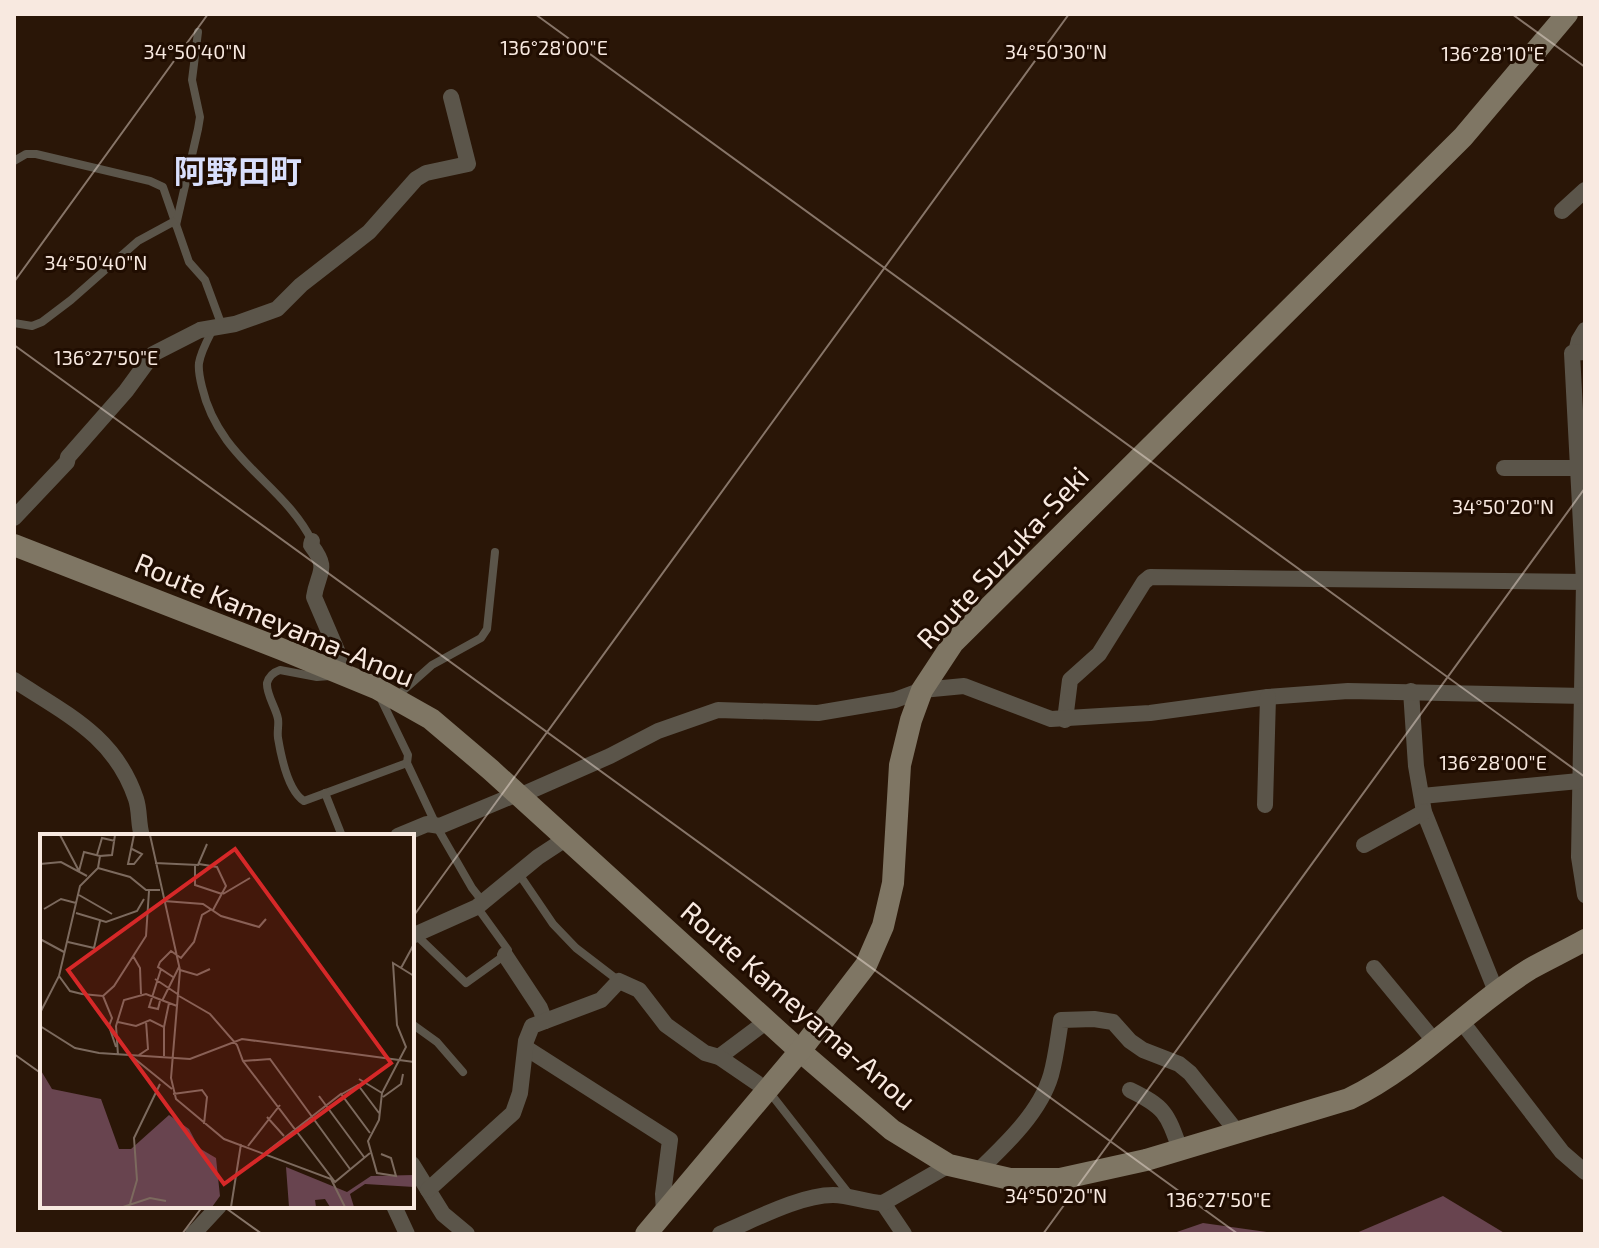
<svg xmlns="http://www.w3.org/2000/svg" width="1599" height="1248" font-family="'Exo 2','Noto Sans JP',sans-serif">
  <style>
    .forest { fill: #68444f }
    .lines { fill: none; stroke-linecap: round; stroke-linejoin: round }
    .lane { stroke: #5b554a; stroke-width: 8 }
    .street { stroke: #5b554a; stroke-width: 16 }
    .secondary { stroke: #7f7664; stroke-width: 22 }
    .ticks { fill: none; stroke: #f8e9e0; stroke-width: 2; stroke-opacity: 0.45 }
    .labels { text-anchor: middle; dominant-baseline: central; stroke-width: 6; stroke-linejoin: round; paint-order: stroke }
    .street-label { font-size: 28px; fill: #f8e9e0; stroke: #200d01 }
    .quarter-label { font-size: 32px; font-weight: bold; fill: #d9dffc; stroke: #200d01 }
    .inset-road { fill: none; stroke: #7c6a5e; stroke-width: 2 }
    .view { fill: #d62828; fill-opacity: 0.15; stroke: #d62828; stroke-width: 4 }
    .inset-edge { fill: none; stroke: #f8e9e0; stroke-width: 4 }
    .ticks-label { font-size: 20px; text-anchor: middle; fill: #f8e9e0; stroke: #200d01; stroke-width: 6; stroke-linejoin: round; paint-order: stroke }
  </style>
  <rect width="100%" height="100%" fill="#2a1607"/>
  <!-- forest -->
  <g class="forest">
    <path d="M 1443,1196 L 1506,1234 L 1354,1234 Z"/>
    <path d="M 1203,1223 L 1280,1234 L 1171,1234 Z"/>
  </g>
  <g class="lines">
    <!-- lane -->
    <g class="lane">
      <path d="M 14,161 L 26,154 L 36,154 L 150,181 L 163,187 L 189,262 L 205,280 L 222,326"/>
      <path d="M 176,225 L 198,129 L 200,117 L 192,80 L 198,32"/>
      <path d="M 14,323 L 32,326 L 42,322 L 71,300 L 138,241 L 173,222"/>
      <path d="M 213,329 C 208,339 201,351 199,363 C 198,371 200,379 202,387 C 219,460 283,483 312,541"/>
      <path d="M 330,676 L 317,677 L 280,670 C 274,672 269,676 267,683 C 266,694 276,708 278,719 C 279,725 277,731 278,738 C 281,756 288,791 304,801 L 407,763"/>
      <path d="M 380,697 L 408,755 L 407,763 L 438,829 L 472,888 L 483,902"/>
      <path d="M 396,697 L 432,665 L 481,638 L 487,629 L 495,552"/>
      <path d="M 325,793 L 342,836"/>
      <path d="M 519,874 L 553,924 L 576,948 L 619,981"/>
      <path d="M 414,933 L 466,983 L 505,955 L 508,950 L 477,907"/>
      <path d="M 412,1024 L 437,1042 L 463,1072"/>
      <path d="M 774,1098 L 849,1194"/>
    </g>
    <!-- street -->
    <g class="street">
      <path d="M 1562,211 L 1585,190"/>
      <path d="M 1576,352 L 1579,340 L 1585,330"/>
      <path d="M 1585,352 L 1572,353 L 1584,582 L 1579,857 L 1585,895"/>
      <path d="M 1504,468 L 1585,468"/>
      <path d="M 14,518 L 67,462 L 68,457 L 126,391 L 153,354 L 200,330 L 235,324 L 277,309 L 301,285 L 369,232 L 416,179 L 426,173 L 468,164 L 451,97"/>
      <path d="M 312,541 L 311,545 C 330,570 318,571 314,597 L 338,653 L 341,674"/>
      <path d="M 14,680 C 66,714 115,736 136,799 C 140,811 138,824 142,836"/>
      <path d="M 1411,691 L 1416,766 L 1424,812 L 1497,994"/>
      <path d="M 1065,720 L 1070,680 L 1099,654 L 1144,582 L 1150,577 L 1585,582"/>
      <path d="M 519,796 L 610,756 L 658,731 L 718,710 L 818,713 L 895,700 L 922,690 L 964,686 L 1051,719 L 1150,713 L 1268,697 L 1348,691 L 1585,696"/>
      <path d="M 1422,796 L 1579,781"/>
      <path d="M 1265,805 L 1268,697"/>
      <path d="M 398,836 L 427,824 L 440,826 L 517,794"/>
      <path d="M 1364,845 L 1424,812"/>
      <path d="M 412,936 L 477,907 L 538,857 L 567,838"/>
      <path d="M 505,955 L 540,1008 L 545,1021"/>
      <path d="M 1374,968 L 1436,1043"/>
      <path d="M 1462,1022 L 1562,1152 L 1585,1172"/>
      <path d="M 526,1048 L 670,1140 L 663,1194 L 664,1213"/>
      <path d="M 719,1057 L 767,1021"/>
      <path d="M 1130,1090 C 1165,1107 1167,1113 1180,1149"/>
      <path d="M 412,1164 L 443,1214 L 467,1234"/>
      <path d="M 976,1173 C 1004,1146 1040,1113 1051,1075 C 1056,1057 1058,1038 1061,1020 L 1094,1019 L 1113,1022 L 1130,1041 L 1143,1050 L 1179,1064 L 1190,1073 L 1238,1133"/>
      <path d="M 428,1190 L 513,1113 L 520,1093 L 526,1041 L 532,1026 L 601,1000 L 619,981 L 639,990 L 666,1025 L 705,1053 L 719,1057 L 757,1083"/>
      <path d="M 883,1203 L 904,1234"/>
      <path d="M 394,1206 L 407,1234"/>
      <path d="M 193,1234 L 219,1206"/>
      <path d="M 720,1234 C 752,1221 799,1195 833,1195 C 851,1195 866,1203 883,1203 L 949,1165"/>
    </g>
    <!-- secondary -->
    <g class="secondary">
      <path d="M 14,545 L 281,649 L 376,688 L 431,719 L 491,770 L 800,1051 L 892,1130 L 949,1165 L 1010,1179 L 1060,1179 L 1146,1160 L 1349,1099 C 1419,1065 1466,1009 1530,969 C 1548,959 1567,950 1585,940"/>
      <path d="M 646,1234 L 800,1051 L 866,965 L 883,926 L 893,883 L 900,765 L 911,720 L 922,690 L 953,643 L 1463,137 L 1567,14"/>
    </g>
  </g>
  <!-- ticks -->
  <path class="ticks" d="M 535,14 L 1585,777M 1512,14 L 1585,67M 14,282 L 208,14M 14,345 L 1238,1234M 412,918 L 1069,14M 14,1054 L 42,1074M 223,1206 L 262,1234M 182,1234 L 203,1206M 1043,1234 L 1585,488"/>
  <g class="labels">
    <!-- street labels -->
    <g class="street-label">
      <text transform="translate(1002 557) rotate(-47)">Route Suzuka-Seki</text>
      <text transform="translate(275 619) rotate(23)">Route Kameyama-Anou</text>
      <text transform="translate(799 1005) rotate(41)">Route Kameyama-Anou</text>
    </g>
    <!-- quarter labels -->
    <g class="quarter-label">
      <text x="238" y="170">阿野田町</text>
    </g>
  </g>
  <!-- overview -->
  <g transform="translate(40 834)">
    <rect width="374" height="374" fill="#2a1607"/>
    <path d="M 0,235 L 12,255 L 61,265 L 79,315 L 91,315 L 129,281 L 149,295 L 159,314 L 176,324 L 180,362 L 172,373 L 0,373 ZM 246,333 L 307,358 L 331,342 L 374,341 L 374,353 L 325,350 L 310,360 L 314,373 L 290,373 L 285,365 L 275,366 L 276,373 L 249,373 Z" fill="#68444f"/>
    <path class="inset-road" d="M 20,1 L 39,37M 110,1 L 140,136 L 131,244 L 136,265 L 184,305 L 291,345 L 305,373M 92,15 L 102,20 L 94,30 L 88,30 L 94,1M 57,21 L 62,4 L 75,7M 115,29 L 158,31 L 167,10M 0,30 L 21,28 L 47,42M 159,30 L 177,33 L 186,52 L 173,76M 155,31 L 155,51 L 182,60M 58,34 L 90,43 L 106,56 L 120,56M 39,37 L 44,18 L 60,22M 183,60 L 210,44M 39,61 L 72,80M 124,67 L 163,70 L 181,82 L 219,93 L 226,85M 4,75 L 21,65 L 36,69M 36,79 L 66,88 L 97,77 L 104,65M 0,105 L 24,118M 28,108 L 54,114 L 60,87M 93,122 L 100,134 L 101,160M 361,134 L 374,110M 140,136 L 157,141 L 170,135M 19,142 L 30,157 L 42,160 L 63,162 L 74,152 L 106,102 L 109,57M 133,143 L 118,133 L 120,128 L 131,117 L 141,124 L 154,108 L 162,81 L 172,75M 115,145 L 139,161M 63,162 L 72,184 L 69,192 L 76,213M 139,162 L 170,180 L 197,211 L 203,227 L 295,348 L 330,319M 120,167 L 118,175 L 109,173 L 121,135M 122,167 L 139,133M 0,179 L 19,142 L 40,52 L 58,34 L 60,22 L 72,21 L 75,1M 78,188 L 96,192 L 110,186 L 124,193 L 124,222M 0,192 L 35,214 L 59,219 L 150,225 L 202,205 L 374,228M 124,193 L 129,169M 78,221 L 76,192 L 84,166 L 106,160 L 137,172M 90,221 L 132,255M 99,221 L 108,215 L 106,187M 203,227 L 230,225 L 310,335M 319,245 L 342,259M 133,260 L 162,256 L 167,263 L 164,290M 302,260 L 318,251 L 339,279M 279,262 L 324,323M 343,263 L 361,250 L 363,240M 227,283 L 244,302M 208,312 L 240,271M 225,319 L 301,260 L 330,299M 341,320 L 351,324 L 356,342 L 337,339 L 328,307 L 339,286 L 342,259 L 366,213 L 357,191 L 353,129 L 374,142M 90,370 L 97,346 L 94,304 L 120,250M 83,373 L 110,364 L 126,367M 191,373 L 201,310"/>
    <path class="view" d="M 195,15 L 351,229 L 184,350 L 28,136 Z"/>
    <rect width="374" height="374" class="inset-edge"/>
  </g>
  <g class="ticks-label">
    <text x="554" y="55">136°28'00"E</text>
    <text x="195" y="59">34°50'40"N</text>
    <text x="1056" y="59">34°50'30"N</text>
    <text x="1493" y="61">136°28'10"E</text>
    <text x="96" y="270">34°50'40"N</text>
    <text x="106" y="365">136°27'50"E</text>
    <text x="1503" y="514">34°50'20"N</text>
    <text x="1493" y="770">136°28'00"E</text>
    <text x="1056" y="1203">34°50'20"N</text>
    <text x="1219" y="1207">136°27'50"E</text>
  </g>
  <!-- border -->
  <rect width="1599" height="1248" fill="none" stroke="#f8e9e0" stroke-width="32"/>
</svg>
